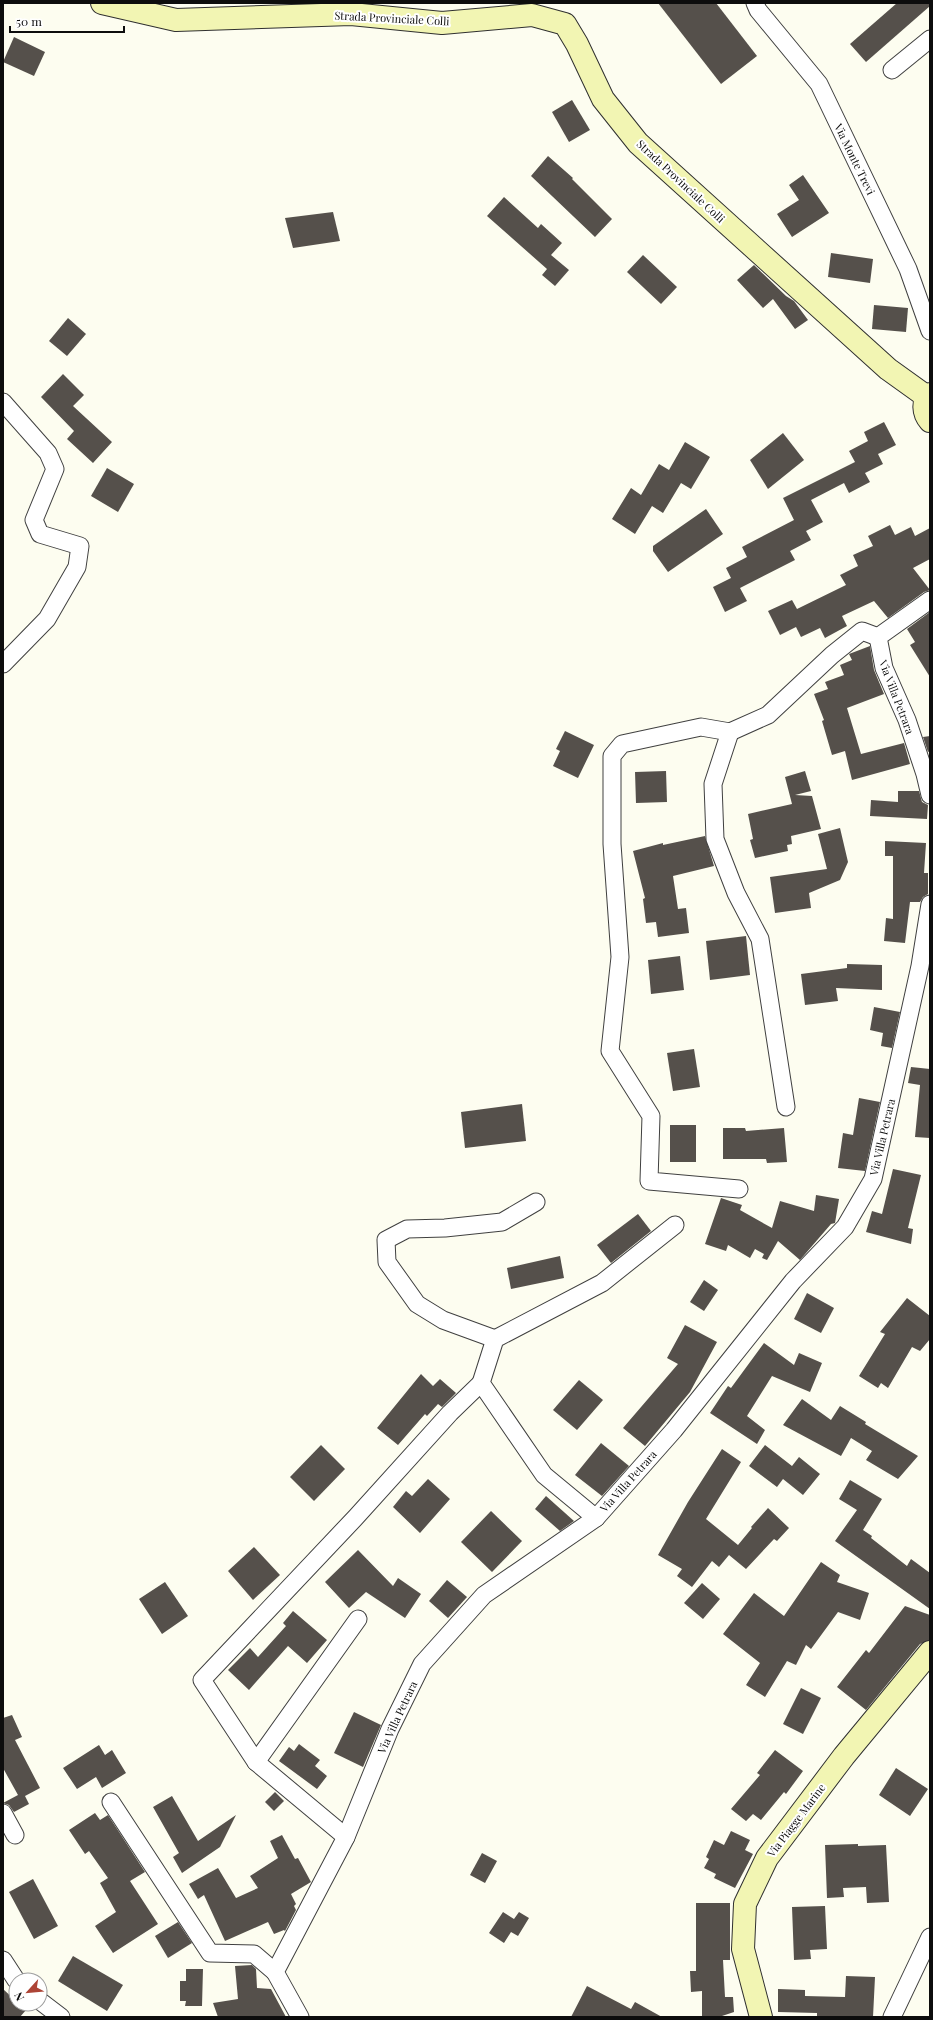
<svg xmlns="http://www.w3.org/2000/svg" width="933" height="2020" font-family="'Playfair Display',serif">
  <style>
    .building { fill: #55504b }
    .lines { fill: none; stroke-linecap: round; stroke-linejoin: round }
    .street-casing { stroke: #404040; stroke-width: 19 }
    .secondary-casing { stroke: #2f2f2f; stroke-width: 24 }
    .street { stroke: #fff; stroke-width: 17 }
    .secondary { stroke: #f2f5b3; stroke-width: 22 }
    .labels { text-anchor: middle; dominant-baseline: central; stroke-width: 4; stroke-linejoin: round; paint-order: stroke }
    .street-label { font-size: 11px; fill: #0d0d0d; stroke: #fff }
  </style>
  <rect width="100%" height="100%" fill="#fdfdf0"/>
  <!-- building -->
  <g class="building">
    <path d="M 658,3 L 716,3 L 757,56 L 721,84 Z"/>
    <path d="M 897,3 L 930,3 L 930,6 L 866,62 L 850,44 Z"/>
    <path d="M 14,37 L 45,52 L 34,76 L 3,62 Z"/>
    <path d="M 572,100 L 590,130 L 569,142 L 552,112 Z"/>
    <path d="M 548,156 L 573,178 L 572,179 L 612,219 L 595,237 L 531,176 Z"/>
    <path d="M 803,175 L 829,213 L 792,237 L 777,214 L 799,200 L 789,185 Z"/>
    <path d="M 504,197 L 538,228 L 541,224 L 562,243 L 551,255 L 569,270 L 555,286 L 542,275 L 547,269 L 487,216 Z"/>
    <path d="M 333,212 L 340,241 L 293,248 L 285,218 Z"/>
    <path d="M 831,253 L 873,259 L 870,283 L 828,277 Z"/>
    <path d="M 643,255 L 677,287 L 661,304 L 627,272 Z"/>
    <path d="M 754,265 L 786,296 L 794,301 L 808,320 L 795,329 L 773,299 L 763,308 L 737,280 Z"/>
    <path d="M 874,305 L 908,308 L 906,332 L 872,329 Z"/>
    <path d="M 68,318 L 86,334 L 67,356 L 49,341 Z"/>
    <path d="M 63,374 L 84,395 L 73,406 L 112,442 L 93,463 L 67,439 L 74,431 L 41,397 Z"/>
    <path d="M 884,422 L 896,445 L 878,454 L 883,464 L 865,473 L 870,482 L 849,493 L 844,483 L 811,500 L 823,522 L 806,531 L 811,540 L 790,551 L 795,560 L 740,588 L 747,601 L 725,612 L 713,587 L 731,578 L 726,568 L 747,557 L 742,547 L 794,520 L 783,498 L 855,462 L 849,451 L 868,441 L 864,432 Z"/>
    <path d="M 783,433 L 804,460 L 768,489 L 750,460 Z"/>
    <path d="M 685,442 L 710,457 L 691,489 L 681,483 L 663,513 L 652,506 L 635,534 L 612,519 L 631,488 L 641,495 L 659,464 L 669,470 Z"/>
    <path d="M 107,468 L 134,484 L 118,512 L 91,496 Z"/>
    <path d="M 706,509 L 723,534 L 668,572 L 653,551 L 653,546 Z"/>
    <path d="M 890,525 L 895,535 L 911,527 L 915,536 L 930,528 L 930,559 L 913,568 L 930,590 L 924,592 L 888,618 L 874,601 L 842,616 L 847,626 L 825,638 L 820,628 L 801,637 L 796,627 L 780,635 L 768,611 L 792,600 L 797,609 L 846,585 L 840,575 L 858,566 L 853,555 L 873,546 L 868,536 Z"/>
    <path d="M 930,612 L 930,677 L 910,645 L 915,642 L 907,629 Z"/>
    <path d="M 870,646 L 874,670 L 884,694 L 847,708 L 861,754 L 904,743 L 910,764 L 852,780 L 845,751 L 832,755 L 822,721 L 824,720 L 814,694 L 828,689 L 825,682 L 844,675 L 840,665 L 852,660 L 849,654 Z"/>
    <path d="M 565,731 L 594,745 L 578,778 L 553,766 L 560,751 L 556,749 Z"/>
    <path d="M 930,736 L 930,751 L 928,752 L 923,737 Z"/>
    <path d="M 666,771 L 667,802 L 636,803 L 635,772 Z"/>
    <path d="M 805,771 L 811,791 L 795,795 L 812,796 L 821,829 L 791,836 L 792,844 L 787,845 L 788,851 L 755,858 L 750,840 L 753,839 L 748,814 L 792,804 L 785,777 Z"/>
    <path d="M 898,791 L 919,791 L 922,802 L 928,805 L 927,819 L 870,816 L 871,800 L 898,802 Z"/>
    <path d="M 840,828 L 848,862 L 840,880 L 809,893 L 811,908 L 775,913 L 770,877 L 827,869 L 818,834 Z"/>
    <path d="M 705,836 L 714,866 L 673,876 L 678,909 L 686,908 L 689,933 L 658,937 L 656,922 L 646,923 L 643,899 L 645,898 L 633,851 L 663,843 L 663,845 Z"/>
    <path d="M 885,841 L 926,843 L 924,873 L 928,873 L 928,894 L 923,897 L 920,902 L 910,902 L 905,943 L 884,941 L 886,918 L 893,919 L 893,856 L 885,856 Z"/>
    <path d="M 746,936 L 750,975 L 710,980 L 706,941 Z"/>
    <path d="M 680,956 L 684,990 L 651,994 L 648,960 Z"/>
    <path d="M 847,964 L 882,965 L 882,990 L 836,988 L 838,1001 L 805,1005 L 801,974 L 847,968 Z"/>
    <path d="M 874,1007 L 900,1012 L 892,1048 L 881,1046 L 883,1033 L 870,1030 Z"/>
    <path d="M 694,1049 L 700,1087 L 673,1091 L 667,1053 Z"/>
    <path d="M 911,1067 L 930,1069 L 930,1138 L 915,1137 L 920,1085 L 908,1083 Z"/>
    <path d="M 859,1098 L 880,1102 L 865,1171 L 838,1168 L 843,1133 L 853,1135 Z"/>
    <path d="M 522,1104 L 526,1141 L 465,1148 L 461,1112 Z"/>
    <rect x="670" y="1125" width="26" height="37"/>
    <path d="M 723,1128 L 745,1128 L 746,1131 L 784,1128 L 787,1162 L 767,1163 L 766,1159 L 723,1159 Z"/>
    <path d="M 893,1169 L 921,1175 L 908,1228 L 913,1229 L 911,1244 L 866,1232 L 872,1211 L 882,1214 Z"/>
    <path d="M 816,1195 L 839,1199 L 835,1223 L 831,1224 L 800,1260 L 778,1241 L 767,1260 L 762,1258 L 764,1254 L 755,1249 L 750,1258 L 728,1245 L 726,1251 L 705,1244 L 721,1198 L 742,1205 L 740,1210 L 772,1228 L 780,1201 L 814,1211 Z"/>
    <path d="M 638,1214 L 651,1231 L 611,1263 L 597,1245 Z"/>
    <path d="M 560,1256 L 564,1278 L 511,1289 L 507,1268 Z"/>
    <path d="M 704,1280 L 718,1290 L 704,1311 L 690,1302 Z"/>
    <path d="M 807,1293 L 834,1308 L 821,1333 L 794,1319 Z"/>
    <path d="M 907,1298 L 930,1316 L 930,1339 L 920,1351 L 912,1347 L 888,1388 L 881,1383 L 878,1388 L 859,1376 L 885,1334 L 880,1332 Z"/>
    <path d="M 685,1325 L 717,1342 L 690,1392 L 645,1446 L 623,1428 L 678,1364 L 667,1358 Z"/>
    <path d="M 764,1343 L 794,1365 L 799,1353 L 822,1363 L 810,1392 L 772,1376 L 747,1416 L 765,1430 L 757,1444 L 710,1413 L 728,1386 L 731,1388 Z"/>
    <path d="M 421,1374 L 433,1386 L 440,1379 L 456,1393 L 442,1407 L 438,1404 L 427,1416 L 425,1414 L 398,1445 L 377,1428 Z"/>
    <path d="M 579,1380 L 603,1400 L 577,1430 L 553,1410 Z"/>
    <path d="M 802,1399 L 831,1420 L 840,1406 L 866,1422 L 865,1424 L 918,1456 L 898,1479 L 866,1460 L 872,1451 L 851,1438 L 841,1456 L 783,1425 Z"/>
    <path d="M 601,1443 L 629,1466 L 602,1496 L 575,1475 Z"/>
    <path d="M 321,1445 L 345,1469 L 314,1501 L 290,1477 Z"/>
    <path d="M 765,1445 L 792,1466 L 799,1457 L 820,1474 L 803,1495 L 783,1479 L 777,1487 L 749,1466 Z"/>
    <path d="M 722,1449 L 741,1462 L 706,1519 L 738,1545 L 752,1528 L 751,1527 L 768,1508 L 789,1528 L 777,1541 L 774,1539 L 746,1569 L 729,1555 L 719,1567 L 712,1561 L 692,1587 L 677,1576 L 682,1569 L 658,1555 L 688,1502 Z"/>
    <path d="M 428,1479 L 450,1499 L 420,1533 L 393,1507 L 406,1491 L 412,1496 Z"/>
    <path d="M 850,1480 L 882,1499 L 863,1530 L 872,1536 L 871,1538 L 907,1566 L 911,1559 L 930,1573 L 930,1609 L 835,1541 L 857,1510 L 839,1499 Z"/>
    <path d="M 546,1496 L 574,1521 L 560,1531 L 535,1509 Z"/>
    <path d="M 491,1511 L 522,1541 L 492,1572 L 461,1542 Z"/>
    <path d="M 254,1547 L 280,1575 L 253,1600 L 228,1571 Z"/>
    <path d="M 358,1550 L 393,1586 L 398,1578 L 421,1594 L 405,1618 L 366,1592 L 349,1608 L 325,1582 Z"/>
    <path d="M 821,1562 L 840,1575 L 837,1582 L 869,1593 L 860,1620 L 838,1612 L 811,1649 L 806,1645 L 796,1665 L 787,1661 L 765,1697 L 746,1685 L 760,1663 L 723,1634 L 754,1593 L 784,1616 Z"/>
    <path d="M 447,1580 L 467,1597 L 448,1618 L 429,1601 Z"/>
    <path d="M 165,1582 L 188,1616 L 162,1634 L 139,1599 Z"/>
    <path d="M 702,1583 L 720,1599 L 703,1619 L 684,1603 Z"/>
    <path d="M 905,1606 L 930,1615 L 930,1640 L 920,1644 L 866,1710 L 837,1687 L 866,1650 L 869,1653 Z"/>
    <path d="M 293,1611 L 327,1640 L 307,1663 L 288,1646 L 249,1690 L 228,1670 L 250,1648 L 258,1657 L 286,1626 L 283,1623 Z"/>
    <path d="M 801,1688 L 821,1698 L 803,1734 L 783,1724 Z"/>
    <path d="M 354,1712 L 381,1725 L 363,1767 L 334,1753 Z"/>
    <path d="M 12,1715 L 22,1737 L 15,1740 L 40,1788 L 25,1796 L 29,1804 L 14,1812 L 9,1805 L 3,1803 L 18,1795 L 3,1768 L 3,1718 Z"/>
    <path d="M 299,1744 L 320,1760 L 315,1766 L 327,1776 L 317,1789 L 279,1761 L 289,1747 L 294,1751 Z"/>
    <path d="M 99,1745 L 105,1755 L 112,1750 L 126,1773 L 102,1788 L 96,1777 L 77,1789 L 63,1768 Z"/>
    <path d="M 775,1750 L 803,1771 L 786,1794 L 784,1792 L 761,1820 L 753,1814 L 746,1821 L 731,1809 L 760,1775 L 757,1773 Z"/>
    <path d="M 896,1768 L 928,1789 L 910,1816 L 879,1795 Z"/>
    <path d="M 275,1792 L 284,1801 L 274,1811 L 265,1802 Z"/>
    <path d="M 172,1796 L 198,1841 L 236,1815 L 220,1847 L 182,1873 L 173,1857 L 179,1853 L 153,1807 Z"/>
    <path d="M 95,1813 L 100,1820 L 108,1815 L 145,1872 L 130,1881 L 158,1924 L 113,1953 L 95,1926 L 116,1912 L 100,1883 L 108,1878 L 89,1851 L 85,1854 L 69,1830 Z"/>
    <path d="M 731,1831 L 750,1840 L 745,1850 L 753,1854 L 735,1888 L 714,1878 L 716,1874 L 704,1868 L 709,1859 L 706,1857 L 714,1840 L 724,1845 Z"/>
    <path d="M 282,1835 L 295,1859 L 298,1858 L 311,1882 L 291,1894 L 296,1904 L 294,1906 L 296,1910 L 285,1931 L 284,1930 L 274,1934 L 268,1922 L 225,1941 L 204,1895 L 198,1899 L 189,1884 L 218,1868 L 236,1898 L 258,1888 L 250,1876 L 278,1858 L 270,1841 Z"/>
    <path d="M 858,1844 L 858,1846 L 886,1845 L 889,1902 L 867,1903 L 866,1887 L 843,1888 L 844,1897 L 827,1898 L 825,1845 Z"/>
    <path d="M 482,1853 L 497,1861 L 485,1883 L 470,1875 Z"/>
    <path d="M 33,1879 L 58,1926 L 34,1939 L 9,1892 Z"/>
    <path d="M 696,1903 L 730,1903 L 730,1960 L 723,1960 L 725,1997 L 733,1997 L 734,2012 L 719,2017 L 702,2017 L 702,1991 L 691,1992 L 690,1971 L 696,1971 Z"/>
    <path d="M 825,1906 L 827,1949 L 810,1950 L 811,1959 L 794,1960 L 792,1907 Z"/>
    <path d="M 503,1912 L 514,1919 L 519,1912 L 529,1918 L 518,1936 L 511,1932 L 504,1943 L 489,1933 Z"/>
    <path d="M 178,1922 L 192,1943 L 168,1958 L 155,1936 Z"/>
    <path d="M 73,1956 L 123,1985 L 107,2011 L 58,1981 Z"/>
    <path d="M 252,1965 L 256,1969 L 257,1988 L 271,1989 L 286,2017 L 218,2017 L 213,2003 L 238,1999 L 235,1966 Z"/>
    <path d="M 186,1969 L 203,1969 L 202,2006 L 185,2006 L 186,2001 L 180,2001 L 180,1981 L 186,1981 Z"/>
    <path d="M 846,1976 L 875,1977 L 873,2017 L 817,2017 L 817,2013 L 778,2012 L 778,1989 L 805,1990 L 805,1996 L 845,1997 Z"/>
    <path d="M 587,1986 L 631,2009 L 635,2002 L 662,2017 L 571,2017 Z"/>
    <path d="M 3,1989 L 16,2001 L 16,2004 L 20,2004 L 26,2010 L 20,2017 L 3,2017 Z"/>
  </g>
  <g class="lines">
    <defs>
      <g id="street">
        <path d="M 755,3 L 758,10 L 819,84 L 908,269 L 930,331"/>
        <path d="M 892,70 L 930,39"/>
        <path d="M 3,402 L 48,453 L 55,469 L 34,520 L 40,534 L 80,546 L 77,567 L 47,619 L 3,664"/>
        <path d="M 930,600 L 878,637 L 884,668 L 907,720 L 925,774 L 930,795"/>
        <path d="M 730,732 L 713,784 L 715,839 L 736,893 L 760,939 L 786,1107"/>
        <path d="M 739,1189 L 649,1181 L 651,1116 L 610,1051 L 620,957 L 612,844 L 612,756 L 622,744 L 701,727 L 730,732 L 768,715 L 832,655 L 862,631 L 878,637"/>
        <path d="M 495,1339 L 443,1320 L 417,1304 L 387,1262 L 386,1240 L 407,1229 L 445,1228 L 502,1222 L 536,1202"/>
        <path d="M 596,1518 L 544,1475 L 481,1383 L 495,1339 L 602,1283 L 675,1225"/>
        <path d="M 256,1762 L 358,1619"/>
        <path d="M 111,1802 L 210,1953 L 254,1954 L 275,1972"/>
        <path d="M 3,1813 L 15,1835"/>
        <path d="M 346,1837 L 256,1762 L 202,1680 L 356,1517 L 450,1413 L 481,1383"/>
        <path d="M 3,1960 L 16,1980"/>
        <path d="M 40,2001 L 61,2017"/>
        <path d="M 300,2017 L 275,1972 L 346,1837 L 390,1729 L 422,1664 L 484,1595 L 596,1518 L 674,1430 L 793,1281 L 845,1227 L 873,1179 L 920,966 L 930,904"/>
        <path d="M 892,2017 L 930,1937"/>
      </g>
      <g id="secondary">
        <path d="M 102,3 L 176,20 L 351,14 L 442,23 L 532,15 L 565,24 L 577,44 L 603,99 L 638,143 L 888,369 L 927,397"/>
        <path d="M 930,394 C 922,401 923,413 930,421"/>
        <path d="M 761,2017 L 743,1949 L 745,1904 L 767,1858 L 844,1756 L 930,1652"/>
      </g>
    </defs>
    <!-- street casing -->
    <use href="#street" class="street-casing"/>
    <!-- secondary casing -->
    <use href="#secondary" class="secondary-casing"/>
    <!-- street -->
    <use href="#street" class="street"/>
    <!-- secondary -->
    <use href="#secondary" class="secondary"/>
  </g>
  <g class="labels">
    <!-- street labels -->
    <g class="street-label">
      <text transform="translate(392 18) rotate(3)">Strada Provinciale Colli</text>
      <text transform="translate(855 159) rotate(64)">Via Monte Trevi</text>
      <text transform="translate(681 181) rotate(43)">Strada Provinciale Colli</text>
      <text transform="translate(897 697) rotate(69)">Via Villa Petrara</text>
      <text transform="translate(882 1137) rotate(-77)">Via Villa Petrara</text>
      <text transform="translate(628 1481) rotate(-48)">Via Villa Petrara</text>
      <text transform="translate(397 1717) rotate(-65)">Via Villa Petrara</text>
      <text transform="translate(796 1820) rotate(-53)">Via Piagge Marine</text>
    </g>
  </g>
  <!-- border -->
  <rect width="933" height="2020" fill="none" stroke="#0d0d0d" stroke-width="8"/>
  <!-- north arrow -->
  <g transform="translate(28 1992) rotate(243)"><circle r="19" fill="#ffffff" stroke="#9e9e9e"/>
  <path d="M0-3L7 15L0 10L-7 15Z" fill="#ad4436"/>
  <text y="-6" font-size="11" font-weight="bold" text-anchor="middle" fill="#0d0d0d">N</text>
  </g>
  <!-- scale -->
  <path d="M10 26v6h114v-6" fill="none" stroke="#0d0d0d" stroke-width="2"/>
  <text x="16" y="26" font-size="12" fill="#0d0d0d" stroke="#ffffff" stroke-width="3" paint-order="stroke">50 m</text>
</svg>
